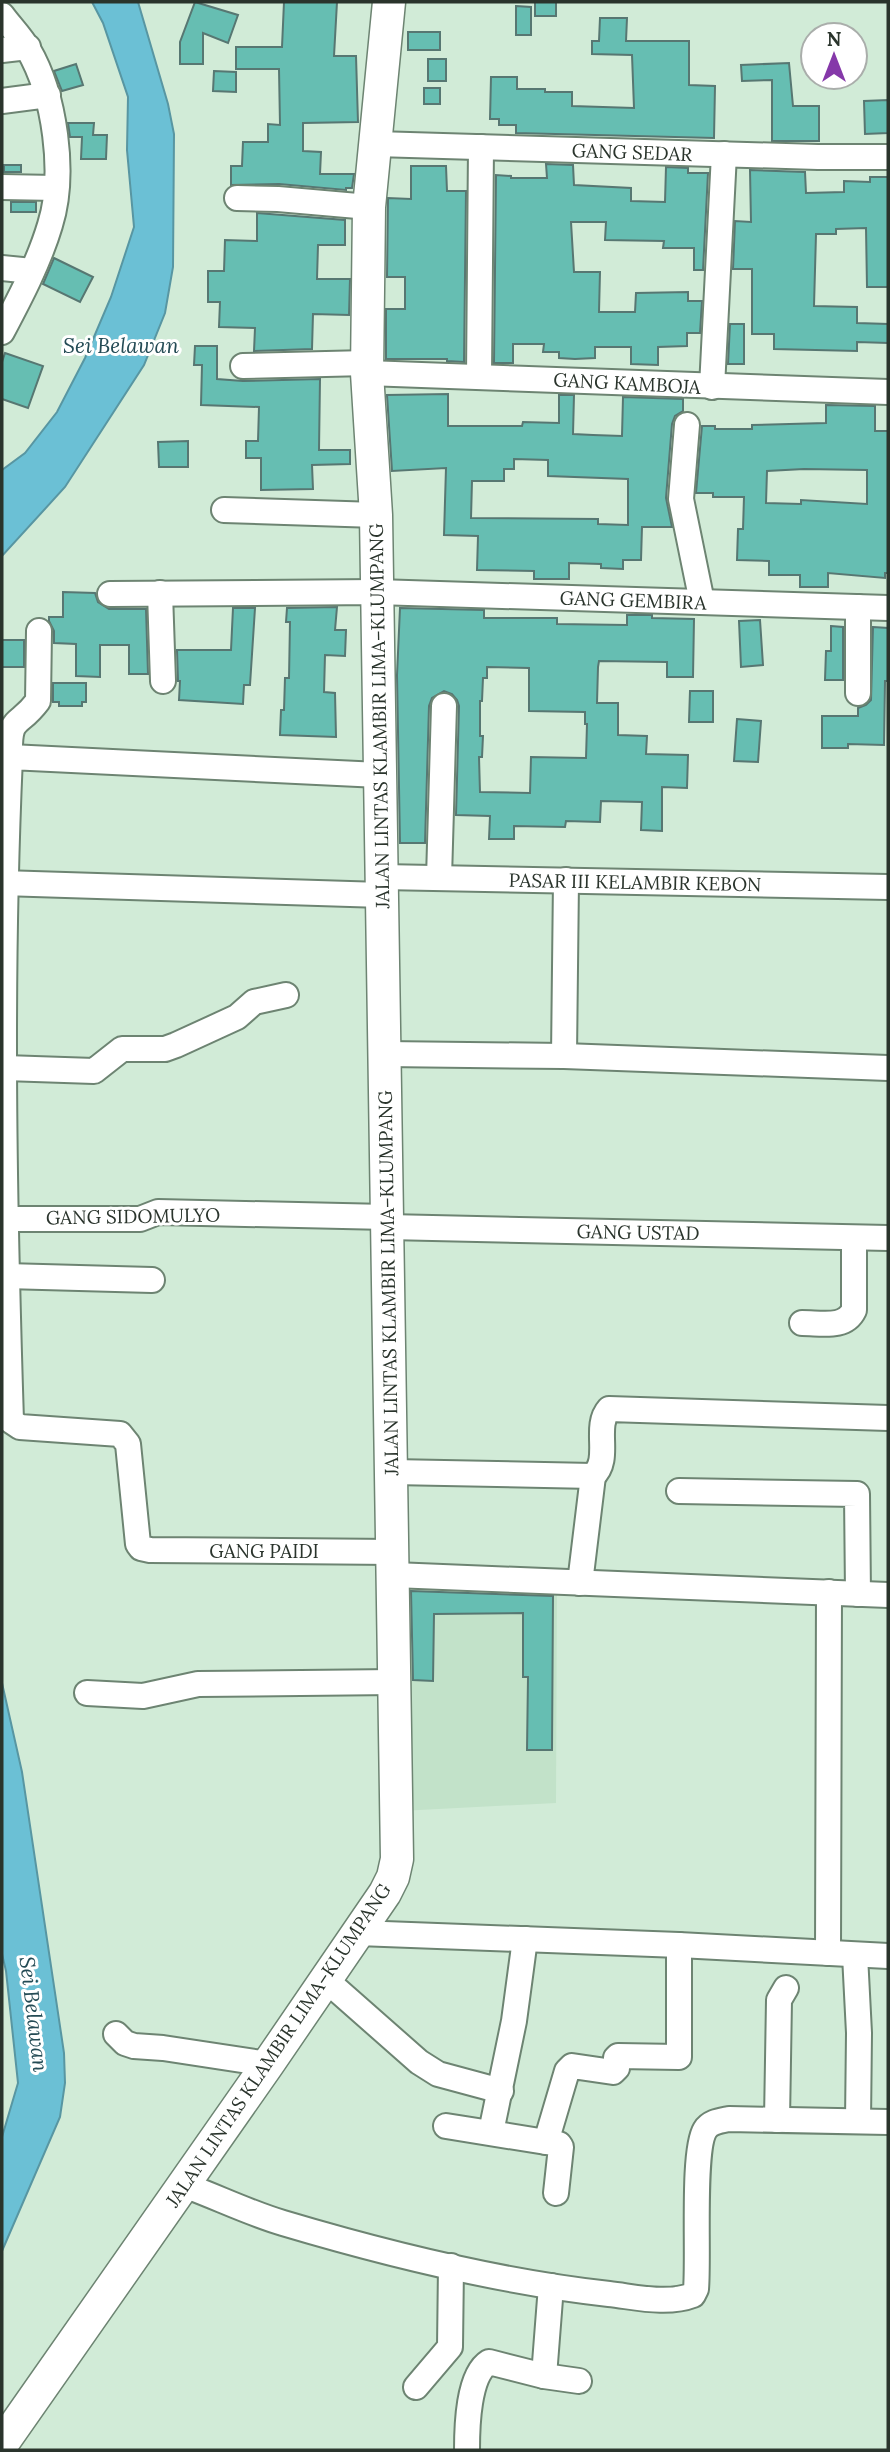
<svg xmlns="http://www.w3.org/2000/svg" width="890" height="2452" font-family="Lora,serif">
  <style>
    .built { fill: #c2e2c9 }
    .water { fill: #6bc0d5; stroke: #5896a2; stroke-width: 2 }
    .building { fill: #66beb2; stroke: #577772; stroke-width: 2; fill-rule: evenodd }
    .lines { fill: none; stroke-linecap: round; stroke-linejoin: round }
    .minor-casing { stroke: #6d8472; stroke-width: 28 }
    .major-casing { stroke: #6d8472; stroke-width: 35 }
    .minor { stroke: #fff; stroke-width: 24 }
    .major { stroke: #fff; stroke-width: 32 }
    .labels { text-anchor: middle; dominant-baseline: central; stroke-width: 6; stroke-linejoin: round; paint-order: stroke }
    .street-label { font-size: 19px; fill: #2a342c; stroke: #fff }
    .water-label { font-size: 21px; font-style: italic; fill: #244b55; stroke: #fff }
  </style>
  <rect width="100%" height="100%" fill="#d1ebd7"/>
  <!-- built -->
  <path class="built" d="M 397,1581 L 557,1585 L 556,1803 L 400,1811 Z"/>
  <!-- water -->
  <g class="water">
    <path d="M 92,2 L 138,2 L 168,104 L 174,134 L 173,267 L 165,313 L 144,365 L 65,487 L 2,556 L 2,470 L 25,453 L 57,412 L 85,358 L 111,297 L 134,227 L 127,150 L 128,97 L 103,23 Z"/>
    <path d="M 2,1683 L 22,1772 L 64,2053 L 65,2083 L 60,2117 L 2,2251 L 2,2137 L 18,2083 L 6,1971 L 2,1954 Z"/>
  </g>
  <!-- building -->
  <g class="building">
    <path d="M 195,2 L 238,15 L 228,43 L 203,33 L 203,64 L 180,64 L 180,42 Z"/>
    <path d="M 284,2 L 337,2 L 334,56 L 356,56 L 358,122 L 303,123 L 303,151 L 321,152 L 320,174 L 354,174 L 352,188 L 346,188 L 346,190 L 279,184 L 231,185 L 231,166 L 242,166 L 243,142 L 268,142 L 268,124 L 280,125 L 279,69 L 236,69 L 236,47 L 282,47 Z"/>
    <rect x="535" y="2" width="21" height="14"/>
    <path d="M 516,6 L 531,7 L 531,35 L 516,35 Z"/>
    <path d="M 600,18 L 627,18 L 626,41 L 689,41 L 689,85 L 715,86 L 714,138 L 516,133 L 516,125 L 499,125 L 499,119 L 490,119 L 491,77 L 517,77 L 517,89 L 545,89 L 545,92 L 572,92 L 572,106 L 634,108 L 632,55 L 592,54 L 592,41 L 599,41 Z"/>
    <rect x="408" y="32" width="32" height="18"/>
    <rect x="428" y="59" width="18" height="22"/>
    <path d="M 789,63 L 793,106 L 819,106 L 819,141 L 772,141 L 772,80 L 742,81 L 741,65 Z"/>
    <path d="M 76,64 L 83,85 L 62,91 L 54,71 Z"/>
    <path d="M 214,71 L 236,72 L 236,92 L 213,91 Z"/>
    <rect x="424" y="88" width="16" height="16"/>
    <path d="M 888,100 L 888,133 L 865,134 L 864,101 Z"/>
    <path d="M 68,123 L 94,123 L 93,135 L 107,135 L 106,159 L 81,159 L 82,137 L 70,137 Z"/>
    <path d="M 546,164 L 573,165 L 574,185 L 631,188 L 631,201 L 665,202 L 666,167 L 688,168 L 688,173 L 708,173 L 703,270 L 694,270 L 694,248 L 663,248 L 664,241 L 605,240 L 606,222 L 571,222 L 574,272 L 600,272 L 599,312 L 635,312 L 636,293 L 688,292 L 688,301 L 702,301 L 700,333 L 687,333 L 687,346 L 658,347 L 658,365 L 631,364 L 631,347 L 595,347 L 595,358 L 575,359 L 559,358 L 559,352 L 543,352 L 544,344 L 513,344 L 513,363 L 494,363 L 496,175 L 511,176 L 511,178 L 547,178 Z"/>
    <rect x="4" y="165" width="17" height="7"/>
    <path d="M 411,166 L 446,166 L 447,191 L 466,191 L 464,362 L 447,361 L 447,359 L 386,359 L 386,309 L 405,309 L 405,277 L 387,277 L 388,198 L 411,199 Z"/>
    <path d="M 750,170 L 805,172 L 806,193 L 844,192 L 844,181 L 870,182 L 870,177 L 888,177 L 888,287 L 867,287 L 866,228 L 836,229 L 836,234 L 816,234 L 814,306 L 857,307 L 857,323 L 888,324 L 888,343 L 857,342 L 857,351 L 774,349 L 774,334 L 752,334 L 752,269 L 733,269 L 735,221 L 751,222 Z"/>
    <rect x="11" y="202" width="25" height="10"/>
    <path d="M 257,213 L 345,220 L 345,245 L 318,245 L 317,279 L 350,279 L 349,315 L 313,314 L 312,349 L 254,351 L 255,328 L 219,327 L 220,302 L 208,302 L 208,271 L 224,271 L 225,240 L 257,241 Z"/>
    <path d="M 54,258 L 93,277 L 80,302 L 43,284 Z"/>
    <path d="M 730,324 L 744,324 L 744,364 L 728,364 Z"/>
    <path d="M 195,346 L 217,346 L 217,379 L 243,381 L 320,379 L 319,450 L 350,450 L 350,464 L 312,465 L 313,489 L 261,490 L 261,458 L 246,458 L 246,441 L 258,441 L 259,407 L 201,405 L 202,365 L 194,365 Z"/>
    <path d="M 5,353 L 43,366 L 28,408 L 2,399 L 2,362 Z"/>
    <path d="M 448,394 L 448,426 L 522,426 L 523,422 L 559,423 L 559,395 L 574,395 L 573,434 L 593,435 L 622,436 L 623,397 L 683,399 L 683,411 L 675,416 L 672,424 L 666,498 L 672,527 L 642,527 L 641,560 L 623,560 L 623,569 L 601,568 L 601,564 L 569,563 L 569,579 L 534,579 L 534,571 L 477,570 L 478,536 L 444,535 L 446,468 L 392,471 L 387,395 ZM 514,459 L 548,460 L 548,476 L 628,479 L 628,525 L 598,524 L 598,519 L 471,518 L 472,481 L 504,481 L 504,469 L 514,469 Z"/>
    <path d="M 826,405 L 875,406 L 875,431 L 888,431 L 888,573 L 885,573 L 885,578 L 828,573 L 828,587 L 800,587 L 800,575 L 769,575 L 769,561 L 737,560 L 738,529 L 743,529 L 744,497 L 713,497 L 713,493 L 696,493 L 702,426 L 715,426 L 715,429 L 752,429 L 752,425 L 826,423 ZM 804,469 L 867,470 L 867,504 L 801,500 L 801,504 L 766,503 L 767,471 Z"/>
    <path d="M 188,441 L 188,467 L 159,467 L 158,442 Z"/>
    <path d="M 63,592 L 95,593 L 98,602 L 109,609 L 146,609 L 148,674 L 129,674 L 129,645 L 100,645 L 100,677 L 76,676 L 76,644 L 54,643 L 54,631 L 49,621 L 49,617 L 63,617 Z"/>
    <path d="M 337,607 L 335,630 L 346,630 L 345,656 L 325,655 L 324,692 L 335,693 L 336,737 L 280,735 L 281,710 L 284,710 L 285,678 L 289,678 L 290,622 L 286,622 L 287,608 Z"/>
    <path d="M 233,608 L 255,608 L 250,685 L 244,685 L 243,704 L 179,700 L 180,681 L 178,681 L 177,650 L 231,650 Z"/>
    <path d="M 400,608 L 484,610 L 484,618 L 557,618 L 557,624 L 627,625 L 627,615 L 652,615 L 652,618 L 694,619 L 693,677 L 667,677 L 667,662 L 599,661 L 598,667 L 597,703 L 618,703 L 618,735 L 647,736 L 646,754 L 688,755 L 687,788 L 662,787 L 662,831 L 641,830 L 642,802 L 601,801 L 600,822 L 566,821 L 565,827 L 514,826 L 514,839 L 489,839 L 490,816 L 456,815 L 459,706 L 457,700 L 452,694 L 444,691 L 432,698 L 429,706 L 425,843 L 400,843 L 397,675 ZM 487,667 L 529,668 L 529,711 L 585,712 L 585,724 L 587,724 L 586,758 L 531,757 L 530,793 L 480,792 L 479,757 L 482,757 L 483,736 L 480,736 L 480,701 L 482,701 L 483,678 L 487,678 Z"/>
    <path d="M 760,620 L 763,665 L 741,667 L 739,621 Z"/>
    <path d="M 831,626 L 843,627 L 843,680 L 825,680 L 826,651 L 831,651 Z"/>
    <path d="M 873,627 L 888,628 L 888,681 L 885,681 L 884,745 L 848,744 L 848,748 L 822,748 L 822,716 L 858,716 L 858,708 L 866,705 L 871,700 Z"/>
    <rect x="2" y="640" width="22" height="27"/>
    <path d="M 53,683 L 86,683 L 86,702 L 82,702 L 82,706 L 59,706 L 59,702 L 53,702 Z"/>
    <path d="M 690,691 L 713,691 L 713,722 L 689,722 Z"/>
    <path d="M 737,719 L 761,721 L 758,762 L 734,761 Z"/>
    <path d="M 411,1591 L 553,1596 L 552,1750 L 527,1750 L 528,1677 L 523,1677 L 523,1613 L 434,1614 L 433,1681 L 413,1680 Z"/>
  </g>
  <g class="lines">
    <defs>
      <g id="minor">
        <path d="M 2,15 C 10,26 21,37 28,49 C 55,95 66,174 50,225 C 39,262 20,298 2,332"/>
        <path d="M 2,50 L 28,47"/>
        <path d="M 2,101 L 48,95"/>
        <path d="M 376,144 L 818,157 L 888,157"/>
        <path d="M 2,187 L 56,188"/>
        <path d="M 237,198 L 278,199 L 369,207"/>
        <path d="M 2,268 L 32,271"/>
        <path d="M 243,366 L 367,363"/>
        <path d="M 367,373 L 888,392"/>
        <path d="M 479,376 L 481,147"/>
        <path d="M 712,387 L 724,154"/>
        <path d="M 687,425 L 681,499 L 702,602"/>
        <path d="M 224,510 L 376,515"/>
        <path d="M 160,593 L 163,681"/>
        <path d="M 110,594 L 377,592 L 888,608"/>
        <path d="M 858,693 L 858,607"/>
        <path d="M 10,757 C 9,714 17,729 38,701 L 39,631"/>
        <path d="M 379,775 L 10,757 C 0,978 4,1200 11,1421 L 20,1427 L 120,1434 L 128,1444 L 138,1544 L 141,1548 L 150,1550 L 393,1552"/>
        <path d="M 382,877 L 888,887"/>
        <path d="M 439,878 L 444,706"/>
        <path d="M 2,883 L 382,895"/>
        <path d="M 385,1054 L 564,1056 L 888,1068"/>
        <path d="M 564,1056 L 566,880"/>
        <path d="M 5,1068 L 94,1071 L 122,1049 L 165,1049 L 176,1045 L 237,1017 L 254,1002 L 286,995"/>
        <path d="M 6,1219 L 140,1219 L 158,1212 L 387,1217"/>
        <path d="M 388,1227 L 888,1238"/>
        <path d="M 6,1276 L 152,1280"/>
        <path d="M 802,1323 C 822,1323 845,1329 854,1310 L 854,1238"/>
        <path d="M 392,1472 L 593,1476 C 612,1459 593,1427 609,1409 L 888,1418"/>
        <path d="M 679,1491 L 857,1494 L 858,1594"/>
        <path d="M 394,1575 L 888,1595"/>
        <path d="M 580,1583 L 593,1476"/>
        <path d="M 87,1693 L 143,1696 L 198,1684 L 395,1682"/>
        <path d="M 358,1933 L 679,1945 L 888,1956"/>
        <path d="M 828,1953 L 829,1592"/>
        <path d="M 855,1955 L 859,2033 L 858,2121"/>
        <path d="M 326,1980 L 419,2062 L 438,2074 L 501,2091"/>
        <path d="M 116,2034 L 125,2043 L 134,2046 L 163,2048 L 268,2064"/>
        <path d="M 777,2120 L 779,2000 L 786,1988"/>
        <path d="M 446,2126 L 546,2142"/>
        <path d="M 491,2132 L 514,2021 L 525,1939"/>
        <path d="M 184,2185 C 217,2197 249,2213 283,2223 C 387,2254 501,2282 609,2294 C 636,2297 667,2305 693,2295 L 696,2289 C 699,2258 692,2151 705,2130 C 710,2122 719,2121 729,2119 L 888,2122"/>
        <path d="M 556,2193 L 561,2147 L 559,2144 L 546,2142 L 567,2071 L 572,2066 L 613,2072 L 617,2068 L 616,2058 L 618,2056 L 679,2057 L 679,1945"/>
        <path d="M 544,2376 L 551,2286"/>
        <path d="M 416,2387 L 450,2347 L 451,2266"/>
        <path d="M 467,2450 C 467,2427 468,2375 489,2362 L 544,2376 L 579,2381"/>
      </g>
      <path id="major" d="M 2,2444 L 268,2064 L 385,1893 L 393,1877 L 397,1859 L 376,515 L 367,373 L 369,207 L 389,2"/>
    </defs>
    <!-- minor casing -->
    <use href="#minor" class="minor-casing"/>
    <!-- major casing -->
    <use href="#major" class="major-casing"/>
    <!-- minor -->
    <use href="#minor" class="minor"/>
    <!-- major -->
    <use href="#major" class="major"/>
  </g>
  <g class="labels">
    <!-- street labels -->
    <g class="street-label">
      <text transform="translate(632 152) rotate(2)">GANG SEDAR</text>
      <text transform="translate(627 383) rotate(3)">GANG KAMBOJA</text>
      <text transform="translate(633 600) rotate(2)">GANG GEMBIRA</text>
      <text transform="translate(379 716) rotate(-91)">JALAN LINTAS KLAMBIR LIMA–KLUMPANG</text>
      <text transform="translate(635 882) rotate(1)">PASAR III KELAMBIR KEBON</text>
      <text transform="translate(133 1216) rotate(-1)">GANG SIDOMULYO</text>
      <text transform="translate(638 1232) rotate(1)">GANG USTAD</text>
      <text transform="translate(388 1283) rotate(-91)">JALAN LINTAS KLAMBIR LIMA–KLUMPANG</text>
      <text x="264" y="1551">GANG PAIDI</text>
      <text transform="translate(278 2045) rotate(-56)">JALAN LINTAS KLAMBIR LIMA–KLUMPANG</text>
    </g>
    <!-- water labels -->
    <g class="water-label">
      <text x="121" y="345">Sei Belawan</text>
      <text transform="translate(34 2014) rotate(83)">Sei Belawan</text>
    </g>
  </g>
  <!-- border -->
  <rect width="890" height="2452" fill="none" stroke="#2a342c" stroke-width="7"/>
  <!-- north arrow -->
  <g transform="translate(834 56)"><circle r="33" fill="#ffffff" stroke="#aaaeab" stroke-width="2"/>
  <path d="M0-5L12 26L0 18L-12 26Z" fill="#8538a9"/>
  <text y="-10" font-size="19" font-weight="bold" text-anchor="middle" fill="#2a342c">N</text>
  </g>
</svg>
